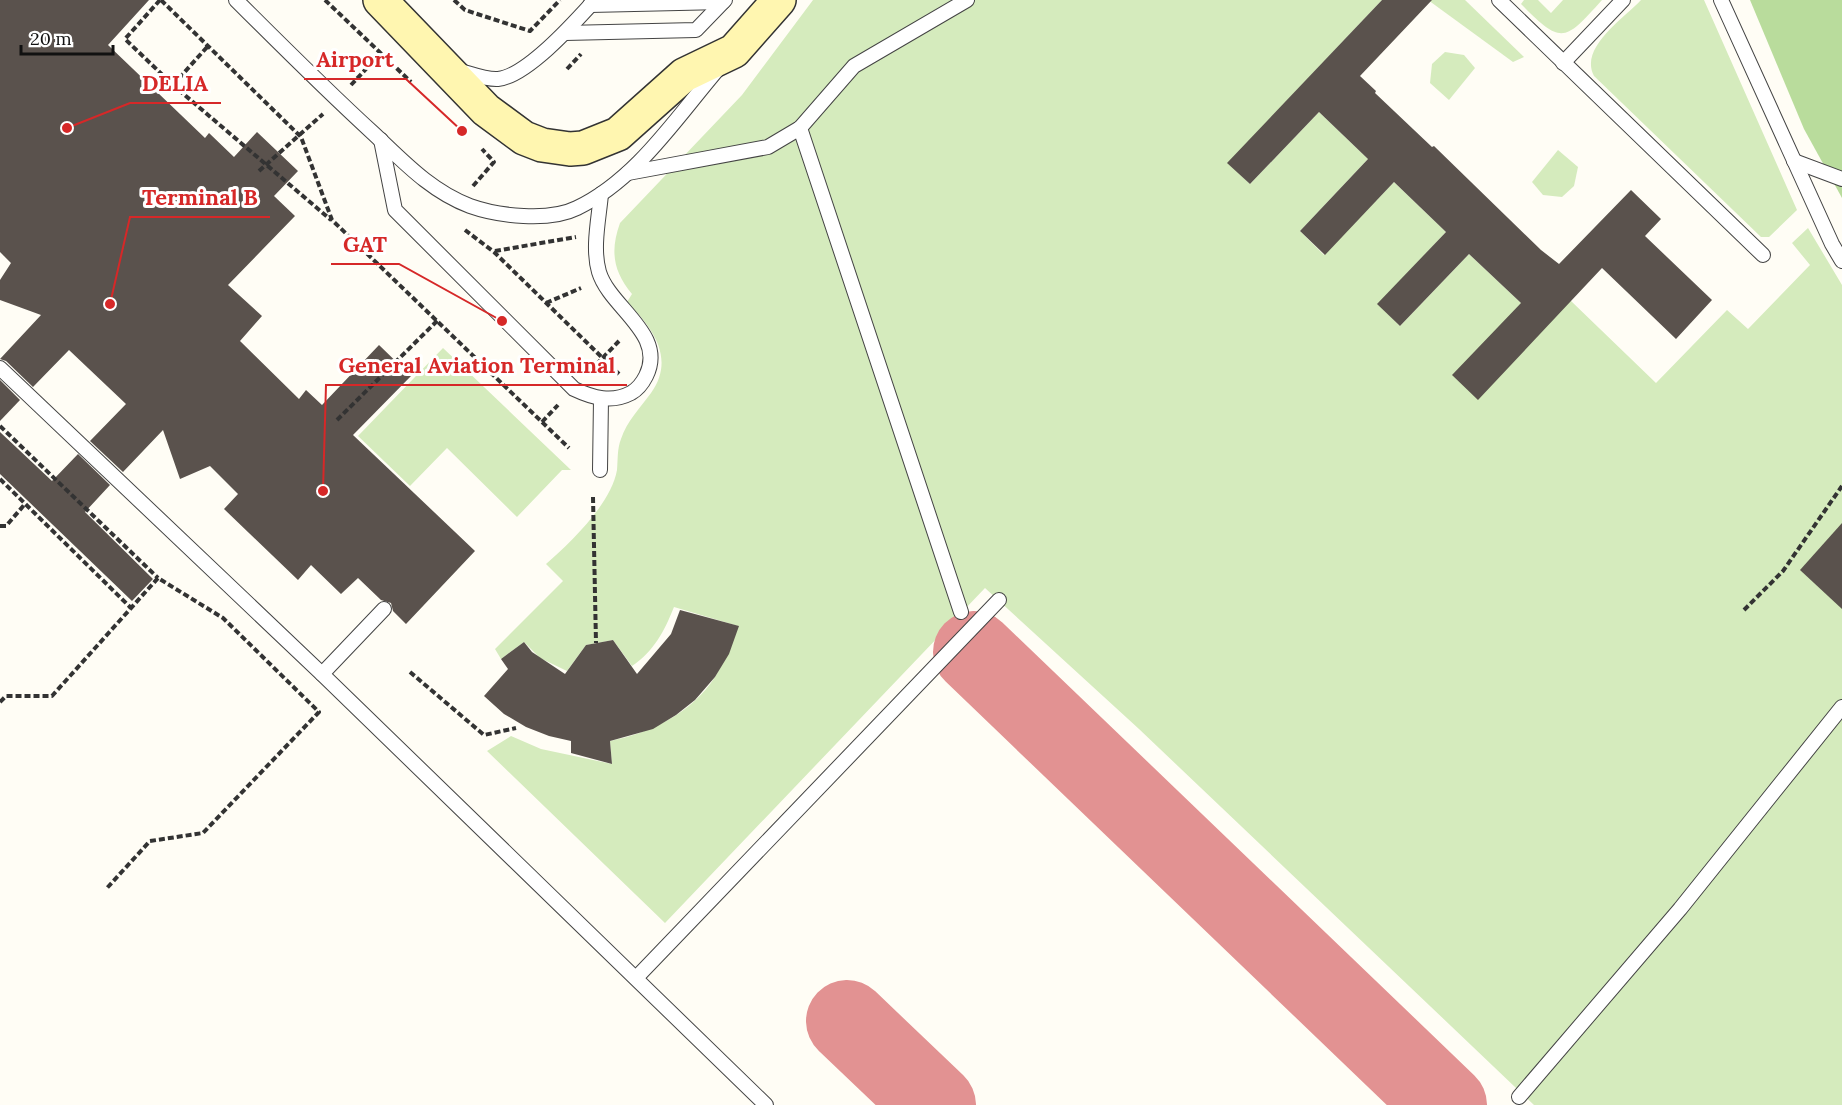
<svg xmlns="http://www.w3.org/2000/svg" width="1842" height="1105" font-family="Lora,serif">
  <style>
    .green { fill: #d5ebbd }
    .forest { fill: #b9dc9c }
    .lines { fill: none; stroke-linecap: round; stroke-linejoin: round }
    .taxiway { stroke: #e29292; stroke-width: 82 }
    .building { fill: #5a524d }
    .lane-casing { stroke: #444; stroke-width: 16 }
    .secondary-casing { stroke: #333; stroke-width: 36 }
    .path { stroke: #333; stroke-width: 4; stroke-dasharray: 6 3; stroke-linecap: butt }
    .lane { stroke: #fff; stroke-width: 14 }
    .secondary { stroke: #fff6b0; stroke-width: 33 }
    .leader { fill: none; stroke: #d62828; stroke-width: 2 }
    .callout-dot { fill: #d62828; stroke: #fff; stroke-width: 2 }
    .callout-label { font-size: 22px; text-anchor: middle; font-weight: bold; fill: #d62828; stroke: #fff; stroke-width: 6; stroke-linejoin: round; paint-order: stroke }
  </style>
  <rect width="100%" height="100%" fill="#fffdf5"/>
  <!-- green -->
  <g class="green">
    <path d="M 813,0 L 1382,0 L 1228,163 L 1250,184 L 1319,112 L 1368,159 L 1300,231 L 1324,255 L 1394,182 L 1446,232 L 1378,304 L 1400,326 L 1469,254 L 1521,303 L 1571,301 L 1656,383 L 1727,310 L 1748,329 L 1810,265 L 1792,243 L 1808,228 L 1842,285 L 1842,1105 L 1534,1105 L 1139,729 L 985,588 L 665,923 L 487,751 L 511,736 L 541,749 L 612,764 L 610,741 C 650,733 692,713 715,677 C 724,662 731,642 738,626 L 674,607 C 664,632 654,651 632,666 L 613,640 L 586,645 L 567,671 L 540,658 L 524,642 L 501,659 L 495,649 L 563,581 L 546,564 C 571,542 611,504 617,470 C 618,460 617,449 621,439 C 627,421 640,408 651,393 C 676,358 652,327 627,302 L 632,294 C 613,271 610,251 620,223 L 742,95 Z"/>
    <path d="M 1428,0 L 1465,0 L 1524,57 L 1513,62 Z"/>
    <path d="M 1524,0 L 1538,0 L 1551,13 L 1563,0 L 1602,0 C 1565,41 1562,46 1521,4 Z"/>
    <path d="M 1641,0 L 1704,0 L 1797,210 L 1769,237 L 1761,237 L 1594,76 C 1579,48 1623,19 1641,0 Z"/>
    <path d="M 1445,52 L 1464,55 L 1475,68 L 1449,100 L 1430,83 L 1432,64 Z"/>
    <path d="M 1558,150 L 1578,167 L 1574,186 L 1562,197 L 1543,195 L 1532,182 Z"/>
    <path d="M 443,348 L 571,470 L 562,470 L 517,517 L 447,448 L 410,486 L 358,436 Z"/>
  </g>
  <!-- forest -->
  <path class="forest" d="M 1750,0 L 1842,0 L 1842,198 L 1804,129 Z"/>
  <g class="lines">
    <!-- taxiway -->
    <g class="taxiway">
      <path d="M 974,652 L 1446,1105"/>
      <path d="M 847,1021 L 935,1105"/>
    </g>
  </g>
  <!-- building -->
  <g class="building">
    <path d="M 0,0 L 149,0 L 108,45 L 205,138 L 209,133 L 234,157 L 257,132 L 298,171 L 274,196 L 295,216 L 228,285 L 262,316 L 240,341 L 299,399 L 306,390 L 322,405 L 379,345 L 411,376 L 353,435 L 475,551 L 406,624 L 393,611 L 391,603 L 381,600 L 358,578 L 341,594 L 311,565 L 298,580 L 224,509 L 238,494 L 210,466 L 180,479 L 163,430 L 123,472 L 90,441 L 126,404 L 69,350 L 33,387 L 6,361 L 0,359 L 41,315 L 0,300 L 0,280 L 11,263 L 0,252 Z"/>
    <path d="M 1382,0 L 1432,0 L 1360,76 L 1376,91 L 1375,93 L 1432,147 L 1434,146 L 1541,250 L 1559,264 L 1631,190 L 1661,219 L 1645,236 L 1712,300 L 1676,339 L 1602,268 L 1478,400 L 1452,375 L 1521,303 L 1469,254 L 1400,326 L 1377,304 L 1446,232 L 1394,182 L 1325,255 L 1300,231 L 1368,159 L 1319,112 L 1250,184 L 1227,163 Z"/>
    <path d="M 0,380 L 20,400 L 0,421 Z"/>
    <path d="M 0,432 L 52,481 L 78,454 L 110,485 L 85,512 L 153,579 L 132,601 L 0,474 Z"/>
    <path d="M 1842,523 L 1842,609 L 1800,570 Z"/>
    <path d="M 680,610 L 739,626 L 729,654 L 715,677 L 695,700 L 676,715 L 653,729 L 610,741 L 612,764 L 571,753 L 571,741 L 549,736 L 526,727 L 504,714 L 484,696 L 508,669 L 501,659 L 524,642 L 532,652 L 565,674 L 586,645 L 613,640 L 637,674 L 671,634 Z"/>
  </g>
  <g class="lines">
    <defs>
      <g id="lane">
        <path d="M 236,0 C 281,45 326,90 373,133 C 402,160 430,191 470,206 C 498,216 549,222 577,208 C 636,180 676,118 718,69"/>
        <path d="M 1499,0 L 1763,255"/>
        <path d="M 1721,0 L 1832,244 L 1842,261"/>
        <path d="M 590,5 L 723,2"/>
        <path d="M 565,33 L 696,30 L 725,0"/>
        <path d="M 1563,63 L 1623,0"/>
        <path d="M 457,70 C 469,73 486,80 498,79 C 527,76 575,22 595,0"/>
        <path d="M 800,128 L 961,612"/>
        <path d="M 381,140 L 395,210 L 574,389 C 593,398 612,403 631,393 C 638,389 643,382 646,376 C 667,334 610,308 599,272 C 592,248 599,218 601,194"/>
        <path d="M 1794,161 L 1842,179"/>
        <path d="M 628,173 L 768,147 L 800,128 L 854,66 L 967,0"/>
        <path d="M 0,368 L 322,674 L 766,1105"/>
        <path d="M 600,470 L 601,399"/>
        <path d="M 322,674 L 384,609"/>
        <path d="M 636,978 L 999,600"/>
        <path d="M 1519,1097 L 1680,909 L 1842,707"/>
      </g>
      <path id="secondary" d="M 380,0 L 486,110 L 524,138 L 542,145 L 570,149 L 583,148 L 618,134 L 684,75 L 734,51 L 779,0"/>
    </defs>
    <!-- lane casing -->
    <use href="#lane" class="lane-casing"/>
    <!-- secondary casing -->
    <use href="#secondary" class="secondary-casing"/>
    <!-- path -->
    <g class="path">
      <path d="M 160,0 L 125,39 L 173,85 L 331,220"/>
      <path d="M 161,0 L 301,137 L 332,220 L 569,448"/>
      <path d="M 325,0 L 411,82"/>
      <path d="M 454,0 L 465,10 L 530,31 L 560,0"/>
      <path d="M 567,69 L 581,54"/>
      <path d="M 173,85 L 208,46"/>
      <path d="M 351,85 L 381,53"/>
      <path d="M 259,171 L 323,114"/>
      <path d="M 473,186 L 494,162 L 482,149"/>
      <path d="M 465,230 L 494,252 L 619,374"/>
      <path d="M 495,251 L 576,237"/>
      <path d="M 546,303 L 581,288"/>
      <path d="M 590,371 L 619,341"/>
      <path d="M 337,420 L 438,320"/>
      <path d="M 542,422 L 558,405"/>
      <path d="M 0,426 L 158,578"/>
      <path d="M 0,479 L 131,608"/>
      <path d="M 593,497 L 596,643"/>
      <path d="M 0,526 L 6,526 L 25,504"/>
      <path d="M 1744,610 L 1783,571 L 1842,486"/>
      <path d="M 410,672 L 484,735 L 516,728"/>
      <path d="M 0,702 L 6,696 L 52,696 L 158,578 L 223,618 L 319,712 L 203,833 L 150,841 L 107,888"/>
    </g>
    <!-- lane -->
    <use href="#lane" class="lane"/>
    <!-- secondary -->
    <use href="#secondary" class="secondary"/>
  </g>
  <!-- callouts -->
  <path class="leader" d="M462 131L406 79H304M67 128L130 103H221M110 304L130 217H270M502 321L399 264H331M323 491L326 385H627"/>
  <g class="callout-dot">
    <circle cx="462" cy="131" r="6"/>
    <circle cx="67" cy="128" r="6"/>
    <circle cx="110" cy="304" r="6"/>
    <circle cx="502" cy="321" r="6"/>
    <circle cx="323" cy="491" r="6"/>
  </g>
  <g class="callout-label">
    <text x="355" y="67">Airport</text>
    <text x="175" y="91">DELIA</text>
    <text x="200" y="205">Terminal B</text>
    <text x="365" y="252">GAT</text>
    <text x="477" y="373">General Aviation Terminal</text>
  </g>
  <!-- scale -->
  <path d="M21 45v9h92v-9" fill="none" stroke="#111111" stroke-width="3"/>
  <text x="30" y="45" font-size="18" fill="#111111" stroke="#ffffff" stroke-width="4.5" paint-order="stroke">20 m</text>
</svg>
